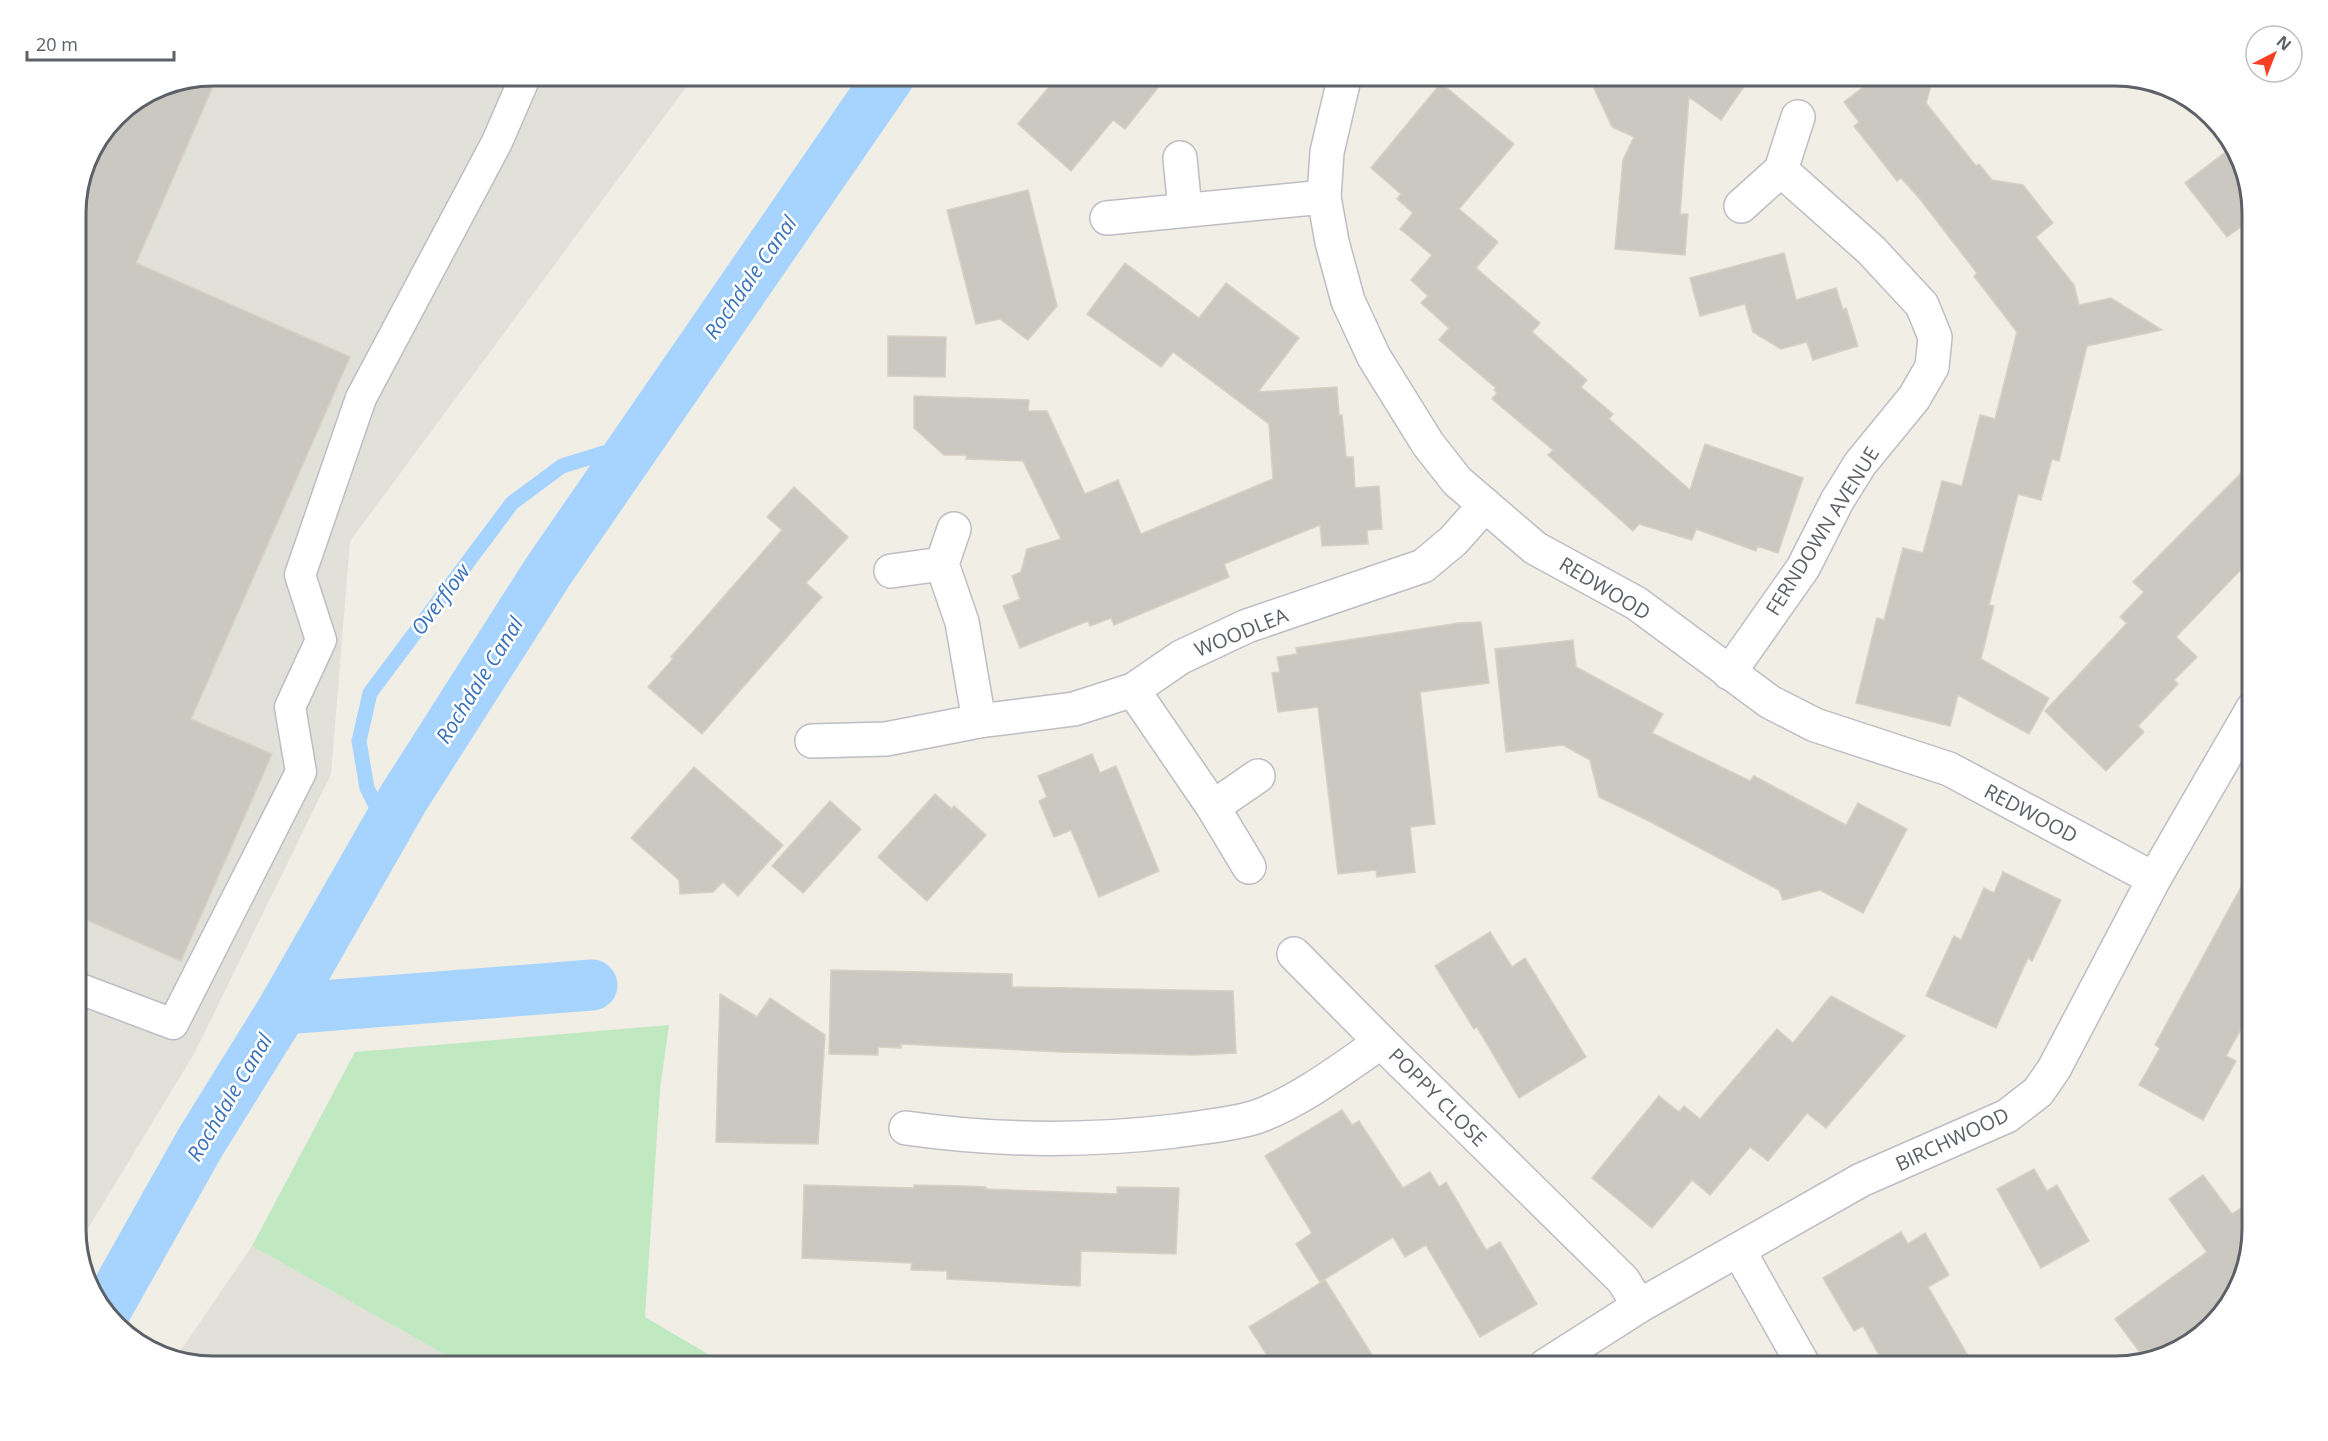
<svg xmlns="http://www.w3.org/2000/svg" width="2328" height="1441" font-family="'Open Sans',sans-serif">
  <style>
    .industrial { fill: #e1e0d9 }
    .green { fill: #c0e9c2 }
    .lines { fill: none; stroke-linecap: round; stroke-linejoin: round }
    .stream { stroke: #a6d4ff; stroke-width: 15 }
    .canal { stroke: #a6d4ff; stroke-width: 51 }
    .building { fill: #cbc8c2; stroke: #d6d1c2; stroke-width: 1.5 }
    .service-casing { stroke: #bcbec5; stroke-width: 33 }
    .minor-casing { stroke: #bcbec5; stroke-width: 36 }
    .service { stroke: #fff; stroke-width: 30 }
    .minor { stroke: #fff; stroke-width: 33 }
    .labels { text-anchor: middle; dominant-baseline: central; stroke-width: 5; stroke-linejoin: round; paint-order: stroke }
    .street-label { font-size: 20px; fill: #5c6067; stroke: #fff }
    .water-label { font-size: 21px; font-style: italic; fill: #3a72ba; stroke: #fff }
    .rim { fill: none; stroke: #5c6067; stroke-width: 3 }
  </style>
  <rect width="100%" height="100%" fill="#f0eee5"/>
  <!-- industrial -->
  <g class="industrial">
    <path d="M 213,75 L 695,75 L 350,541 L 331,774 L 195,1052 L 78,1245 L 75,1237 L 75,204 L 86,160 L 116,115 L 160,85 Z"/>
    <path d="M 252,1246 L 465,1366 L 213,1366 L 177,1356 Z"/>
  </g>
  <!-- green -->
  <path class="green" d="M 669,1025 L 660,1089 L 645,1317 L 728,1366 L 465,1366 L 252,1246 L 355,1052 Z"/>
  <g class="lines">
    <!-- stream -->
    <path class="stream" d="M 387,828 L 367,788 L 359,741 L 370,693 L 512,503 L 562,466 L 636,443"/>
    <!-- canal -->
    <g class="canal">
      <path d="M 283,1009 L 592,985"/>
      <path d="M 106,1310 L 200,1143 L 283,1009 L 403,799 L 547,573 L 890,75"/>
    </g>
  </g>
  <!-- building -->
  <g class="building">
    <path d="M 213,75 L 218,75 L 136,263 L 350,357 L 191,719 L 272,754 L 181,961 L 75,915 L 75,204 L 86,160 L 116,115 L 160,85 Z"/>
    <path d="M 1059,75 L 1168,75 L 1125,129 L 1113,120 L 1071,171 L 1018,124 Z"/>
    <path d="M 1620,75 L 1752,75 L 1721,120 L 1689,97 L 1680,214 L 1688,214 L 1685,255 L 1615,249 L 1623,160 L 1634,137 L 1612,127 L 1592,84 Z"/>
    <path d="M 1879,75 L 1934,75 L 1926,103 L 1976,166 L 1979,164 L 1992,180 L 2023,185 L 2053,223 L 2036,237 L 2074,285 L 2079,305 L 2111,298 L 2162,330 L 2087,346 L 2059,461 L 2052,459 L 2041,500 L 2018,494 L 1989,605 L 1994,606 L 1981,659 L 2049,698 L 2029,734 L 1958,695 L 1950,726 L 1856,703 L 1877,618 L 1884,620 L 1903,548 L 1923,553 L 1942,481 L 1962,486 L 1980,415 L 1995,419 L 2017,332 L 1974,276 L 1977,273 L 1919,198 L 1901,178 L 1897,181 L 1854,126 L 1859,122 L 1844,102 Z"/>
    <path d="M 1441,83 L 1514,144 L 1459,209 L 1498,242 L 1476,268 L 1540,323 L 1532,332 L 1587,380 L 1581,387 L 1613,414 L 1609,419 L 1690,490 L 1705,444 L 1803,478 L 1778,553 L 1757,546 L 1756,551 L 1696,529 L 1692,540 L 1639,524 L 1633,531 L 1548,455 L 1553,450 L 1492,399 L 1497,393 L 1494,390 L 1496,388 L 1439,340 L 1449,328 L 1421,303 L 1428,296 L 1411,280 L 1432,255 L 1400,229 L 1413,213 L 1397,199 L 1401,194 L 1371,168 Z"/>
    <path d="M 2235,145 L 2253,204 L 2253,218 L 2227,237 L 2185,183 Z"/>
    <path d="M 1028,190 L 1057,306 L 1028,340 L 1000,319 L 976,324 L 947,210 Z"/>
    <path d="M 1784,253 L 1796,300 L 1836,288 L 1843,310 L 1846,308 L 1858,346 L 1813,360 L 1807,342 L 1781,349 L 1753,332 L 1745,304 L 1700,316 L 1690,278 Z"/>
    <path d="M 1125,263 L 1199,318 L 1226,283 L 1299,338 L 1258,392 L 1337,387 L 1339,415 L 1342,415 L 1346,457 L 1353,457 L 1355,488 L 1379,486 L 1382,529 L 1367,530 L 1368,544 L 1322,546 L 1320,525 L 1224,564 L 1229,577 L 1114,625 L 1111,618 L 1090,626 L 1088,621 L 1020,648 L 1003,606 L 1020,599 L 1012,576 L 1021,572 L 1027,549 L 1061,539 L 1023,461 L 966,459 L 967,455 L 944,455 L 914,428 L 914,396 L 1029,400 L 1028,411 L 1047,411 L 1085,494 L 1118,480 L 1141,534 L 1273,479 L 1269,424 L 1173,352 L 1161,367 L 1087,314 Z"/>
    <path d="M 888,336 L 946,337 L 945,377 L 888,376 Z"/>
    <path d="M 2253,461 L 2253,557 L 2176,637 L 2197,657 L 2174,680 L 2178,684 L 2138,726 L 2144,732 L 2106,771 L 2045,711 L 2127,623 L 2120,617 L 2144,592 L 2133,582 Z"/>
    <path d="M 794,487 L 848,537 L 806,583 L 822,597 L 702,734 L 648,687 L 673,659 L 671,657 L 782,530 L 767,517 Z"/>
    <path d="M 1481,622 L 1489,683 L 1420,692 L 1435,824 L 1410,827 L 1415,872 L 1377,877 L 1376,870 L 1338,874 L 1318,707 L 1278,712 L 1272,673 L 1280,672 L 1277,657 L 1297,654 L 1296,648 L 1459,623 Z"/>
    <path d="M 1573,640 L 1576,667 L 1663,714 L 1652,733 L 1750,781 L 1754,776 L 1846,825 L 1858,803 L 1907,829 L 1863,913 L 1820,890 L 1783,900 L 1779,890 L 1647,820 L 1599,797 L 1590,760 L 1563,745 L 1506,752 L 1495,649 Z"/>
    <path d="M 1092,754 L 1100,773 L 1116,766 L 1159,871 L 1099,897 L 1071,830 L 1054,837 L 1039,801 L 1047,797 L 1038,776 Z"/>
    <path d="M 694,767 L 783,845 L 738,896 L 723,882 L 713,892 L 680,894 L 679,880 L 631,838 Z"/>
    <path d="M 935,794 L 952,809 L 954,806 L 986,835 L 927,901 L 878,857 Z"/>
    <path d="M 830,801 L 861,829 L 803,893 L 772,866 Z"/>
    <path d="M 2253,865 L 2253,1008 L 2226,1056 L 2236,1061 L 2203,1120 L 2139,1085 L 2160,1048 L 2155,1045 Z"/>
    <path d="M 2003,872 L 2061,900 L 2032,961 L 2028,958 L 1996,1028 L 1926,996 L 1954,936 L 1961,940 L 1984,888 L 1994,893 Z"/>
    <path d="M 1490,932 L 1512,967 L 1525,958 L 1586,1057 L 1519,1098 L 1477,1027 L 1474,1029 L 1435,966 Z"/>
    <path d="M 831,970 L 1012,974 L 1012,987 L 1233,991 L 1236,1053 L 1195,1055 L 1062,1052 L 901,1044 L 901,1048 L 878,1047 L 878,1055 L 829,1054 Z"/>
    <path d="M 720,994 L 757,1017 L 770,998 L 825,1035 L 818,1144 L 716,1142 Z"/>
    <path d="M 1831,996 L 1905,1036 L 1826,1128 L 1807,1113 L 1768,1161 L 1750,1147 L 1710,1195 L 1692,1180 L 1652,1228 L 1592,1178 L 1659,1096 L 1679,1112 L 1684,1106 L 1700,1119 L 1777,1029 L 1793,1043 Z"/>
    <path d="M 1342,1110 L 1352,1125 L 1359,1121 L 1403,1188 L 1430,1172 L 1439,1187 L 1446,1182 L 1486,1250 L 1500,1242 L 1537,1304 L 1480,1337 L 1426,1245 L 1405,1257 L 1393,1237 L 1320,1282 L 1296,1244 L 1312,1233 L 1265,1156 Z"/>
    <path d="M 2034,1169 L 2047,1191 L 2057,1185 L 2089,1241 L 2041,1268 L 1997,1189 Z"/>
    <path d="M 2203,1175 L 2232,1214 L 2253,1200 L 2253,1229 L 2236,1293 L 2215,1306 L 2220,1312 L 2185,1347 L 2144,1358 L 2115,1319 L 2207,1252 L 2169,1199 Z"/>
    <path d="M 804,1185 L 914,1188 L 914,1185 L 963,1186 L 986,1187 L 986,1189 L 1117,1194 L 1117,1187 L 1179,1188 L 1176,1254 L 1081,1251 L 1080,1286 L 947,1279 L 947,1271 L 911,1270 L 912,1263 L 802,1258 Z"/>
    <path d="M 1901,1232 L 1908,1244 L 1925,1233 L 1949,1275 L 1928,1287 L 1974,1366 L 1885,1366 L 1863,1326 L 1854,1331 L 1823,1278 Z"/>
    <path d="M 1325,1280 L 1379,1366 L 1274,1366 L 1249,1327 Z"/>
  </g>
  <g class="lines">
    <defs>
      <path id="service" d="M 75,987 L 173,1024 L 301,772 L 290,707 L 321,640 L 300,575 L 361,398 L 497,142 L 526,75"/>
      <g id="minor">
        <path d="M 1345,75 L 1327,152 L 1324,197 L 1332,242 L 1348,301 L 1374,357 L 1428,444 L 1457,481 L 1535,548 L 1636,603 L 1770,702 L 1815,725 L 1949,769 L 2154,879"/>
        <path d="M 1180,158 L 1185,210"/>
        <path d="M 1741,206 L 1781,170 L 1798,117"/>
        <path d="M 1107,218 L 1324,197"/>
        <path d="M 954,529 L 942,564 L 962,622 L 979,721"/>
        <path d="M 891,571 L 942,564"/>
        <path d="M 1729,673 L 1803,568 L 1837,501 L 1860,464 L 1914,398 L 1932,367 L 1935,337 L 1922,305 L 1871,250 L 1781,170"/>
        <path d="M 1133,690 L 1213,807 L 1249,867"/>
        <path d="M 812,741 L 886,739 L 979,721 L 1074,709 L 1133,690 L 1181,657 L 1247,626 L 1423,566 L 1453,541 L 1485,505"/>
        <path d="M 1213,807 L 1258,776"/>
        <path d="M 1294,954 L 1381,1042"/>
        <path d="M 906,1128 C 997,1141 1084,1142 1175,1131 C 1201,1127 1231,1125 1256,1117 C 1299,1102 1345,1067 1381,1042 L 1623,1280 L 1639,1306"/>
        <path d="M 1739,1251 L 1804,1366"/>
        <path d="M 1545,1366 L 1639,1306 L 1861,1180 L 2007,1116 L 2038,1092 L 2054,1069 L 2154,879 L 2253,708"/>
      </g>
    </defs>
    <!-- service casing -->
    <use href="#service" class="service-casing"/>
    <!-- minor casing -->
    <use href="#minor" class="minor-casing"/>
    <!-- service -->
    <use href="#service" class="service"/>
    <!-- minor -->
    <use href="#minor" class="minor"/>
  </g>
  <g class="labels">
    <!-- street labels -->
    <g class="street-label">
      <text transform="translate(1822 531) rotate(-58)">FERNDOWN AVENUE</text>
      <text transform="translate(1605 588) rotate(31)">REDWOOD</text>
      <text transform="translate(1241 632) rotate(-22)">WOODLEA</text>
      <text transform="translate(2031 813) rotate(28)">REDWOOD</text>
      <text transform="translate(1438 1097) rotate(45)">POPPY CLOSE</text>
      <text transform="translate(1952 1139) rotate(-25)">BIRCHWOOD</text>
    </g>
    <!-- water labels -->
    <g class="water-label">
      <text transform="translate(750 277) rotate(-55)">Rochdale Canal</text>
      <text transform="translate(440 599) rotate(-53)">Overflow</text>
      <text transform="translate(479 680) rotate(-58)">Rochdale Canal</text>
      <text transform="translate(229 1097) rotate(-59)">Rochdale Canal</text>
    </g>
  </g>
  <!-- crop -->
  <path d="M0 0H2328V1441H0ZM213 86H2115A127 127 0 0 1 2242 213V1229A127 127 0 0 1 2115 1356H213A127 127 0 0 1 86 1229V213A127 127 0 0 1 213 86Z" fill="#fff" fill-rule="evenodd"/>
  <path class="rim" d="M213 86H2115A127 127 0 0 1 2242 213V1229A127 127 0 0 1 2115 1356H213A127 127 0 0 1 86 1229V213A127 127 0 0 1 213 86Z"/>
  <!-- north arrow -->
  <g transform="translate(2274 54) rotate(42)"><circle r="28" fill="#ffffff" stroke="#bebfc2" stroke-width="1.5"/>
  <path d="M0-4.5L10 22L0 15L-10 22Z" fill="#f73f24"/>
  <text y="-9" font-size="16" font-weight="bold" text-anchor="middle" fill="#5c6067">N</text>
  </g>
  <!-- scale -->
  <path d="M27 51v9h147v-9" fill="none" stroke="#5c6067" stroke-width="3"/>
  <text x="36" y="51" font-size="18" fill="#5c6067" stroke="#ffffff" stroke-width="4.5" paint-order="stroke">20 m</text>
</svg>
